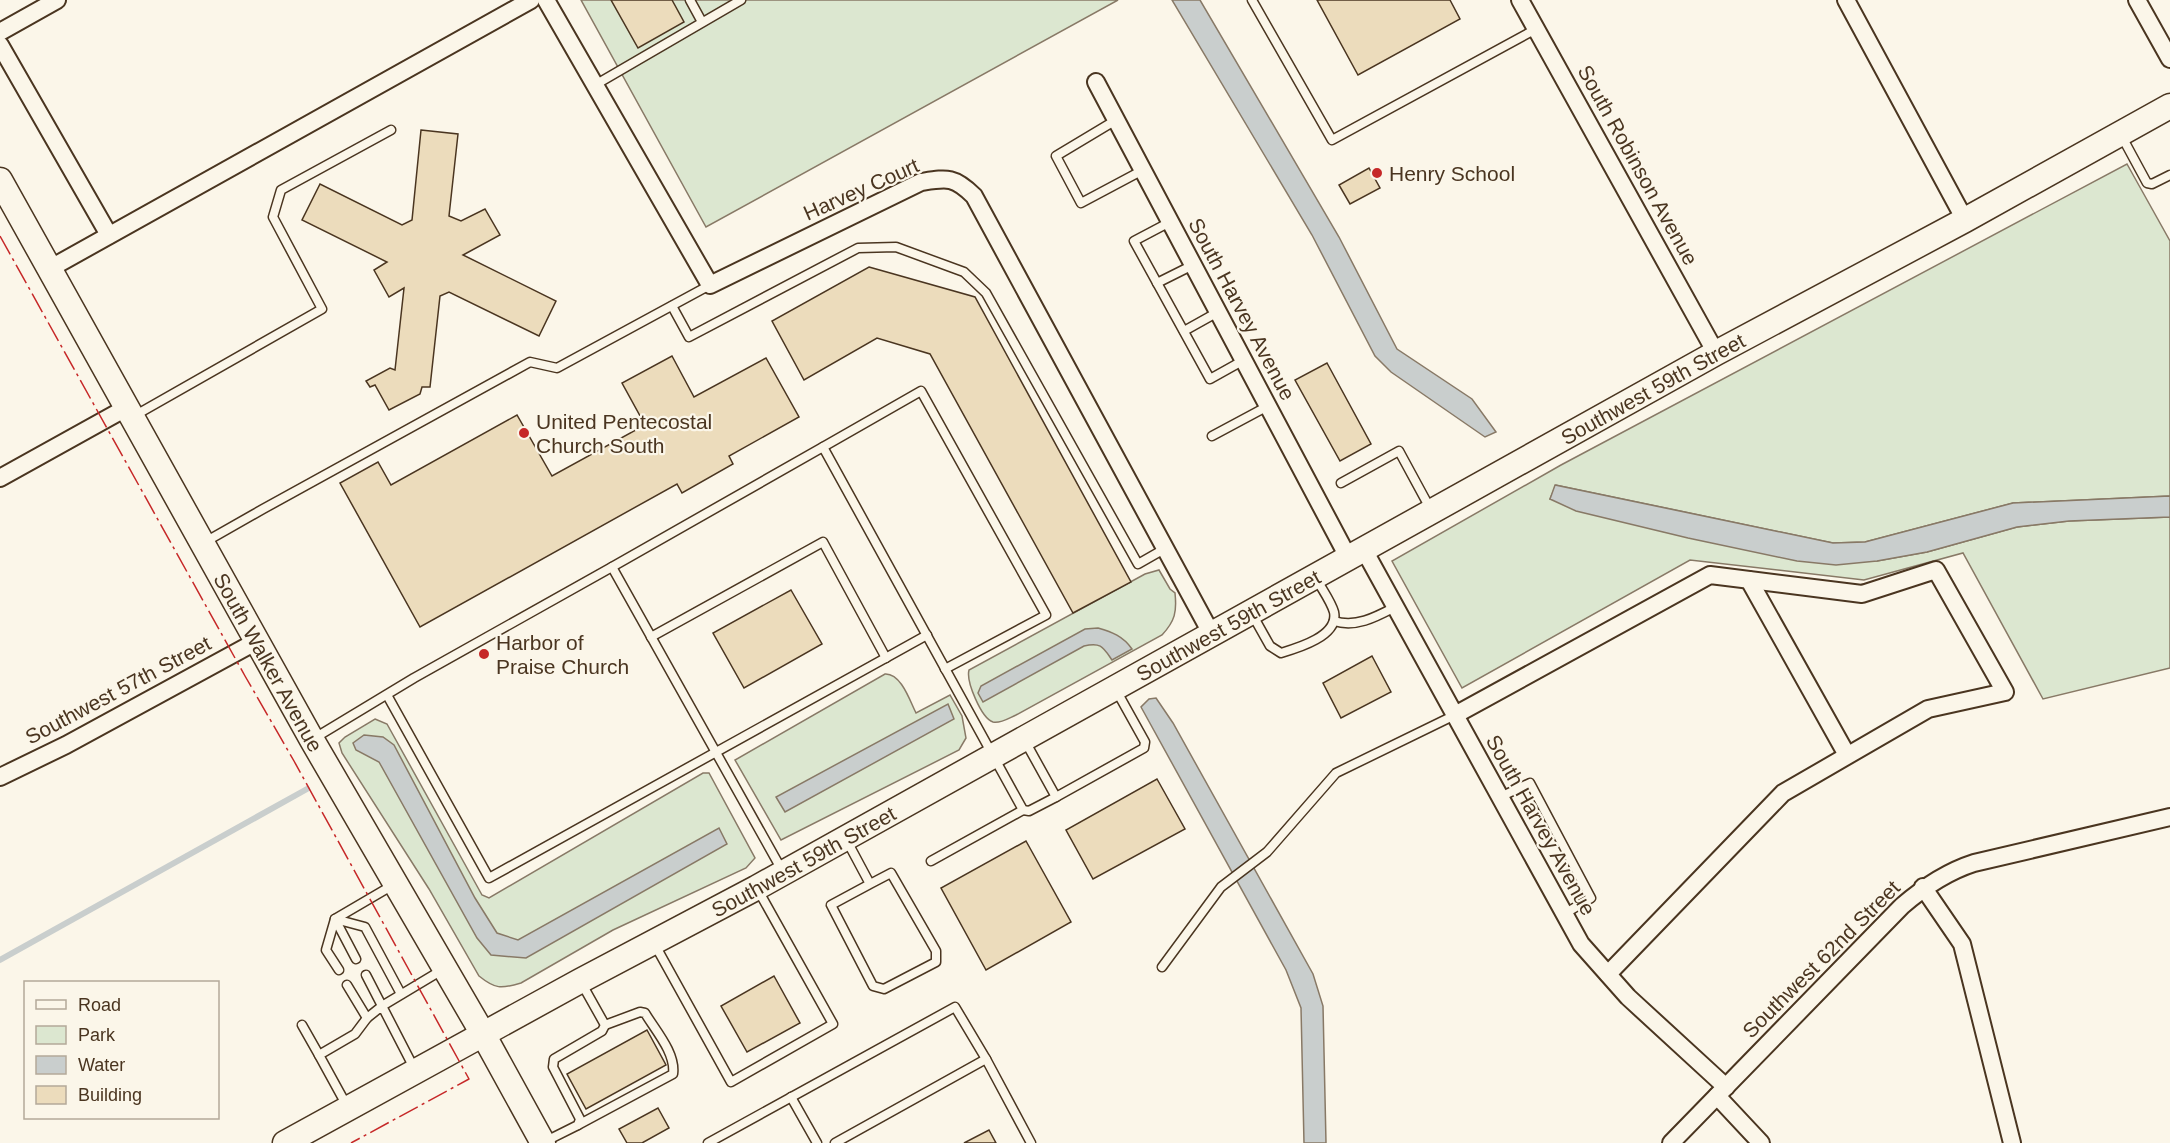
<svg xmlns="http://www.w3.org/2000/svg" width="2170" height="1143" font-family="Arial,sans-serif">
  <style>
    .green { fill: #dce7d0; stroke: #887966; stroke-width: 1.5 }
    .water { fill: #c9cecd; stroke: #887966; stroke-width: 1.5 }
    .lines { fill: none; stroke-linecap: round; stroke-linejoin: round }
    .stream { stroke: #c9cecd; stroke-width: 6 }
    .building { fill: #ecdcbc; stroke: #4a3520; stroke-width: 1.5 }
    .lane-casing { stroke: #4a3520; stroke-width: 11 }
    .street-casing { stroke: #4a3520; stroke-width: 20 }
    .secondary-casing { stroke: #4a3520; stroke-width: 27 }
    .lane { stroke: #fbf6e9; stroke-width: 8 }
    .street { stroke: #fbf6e9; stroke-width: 16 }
    .secondary { stroke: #fbf6e9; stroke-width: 24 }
    .power { stroke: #c62828; stroke-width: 1.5; stroke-dasharray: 21 4.5 3 4.5; stroke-linecap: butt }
    .poi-dot { fill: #c62828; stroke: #fbf6e9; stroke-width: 2 }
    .labels { text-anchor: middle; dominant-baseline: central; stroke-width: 4.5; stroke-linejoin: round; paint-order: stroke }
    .street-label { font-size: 21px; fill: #4a3520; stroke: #fbf6e9 }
    .poi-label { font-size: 21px; fill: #4a3520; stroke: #fbf6e9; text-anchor: start }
  </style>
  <rect width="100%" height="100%" fill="#fbf6e9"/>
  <!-- green -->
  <g class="green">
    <path d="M 581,0 L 1118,0 L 706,227 Z"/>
    <path d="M 2127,164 L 2170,241 L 2170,496 L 2013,503 L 1865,542 L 1833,543 L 1556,485 L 1550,499 L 1877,561 L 1927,552 L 2017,527 L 2069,521 L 2170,517 L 2170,668 L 2043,699 L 1963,553 L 1864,580 L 1690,560 L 1462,688 L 1392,561 L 1561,465 Z"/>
    <path d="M 1159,570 L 1170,589 L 1175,593 C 1177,612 1175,621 1162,635 L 1016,715 C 1009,718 1000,724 993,722 C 981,718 966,681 969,670 L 1145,574 Z"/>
    <path d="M 885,674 C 901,673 910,701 916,713 L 950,695 L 962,716 L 966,738 L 959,750 L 781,840 L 735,760 Z"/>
    <path d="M 375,719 L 387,724 L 482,895 L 489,898 L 703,773 L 709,773 L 755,858 L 746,868 L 613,930 L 521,983 C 501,989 495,989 479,976 L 429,889 L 342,753 L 339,743 L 345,737 Z"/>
  </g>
  <!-- water -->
  <g class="water">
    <path d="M 1172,0 L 1200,0 L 1339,237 L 1397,349 L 1472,399 L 1496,432 L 1485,437 L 1391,372 L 1375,356 L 1312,235 Z"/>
    <path d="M 1555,485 L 1833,543 L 1865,542 L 2013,503 L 2170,496 L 2170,517 L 2069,521 L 2017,527 L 1927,552 L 1877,561 L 1836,565 L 1797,561 L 1688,538 L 1576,511 L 1550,499 Z"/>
    <path d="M 1098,628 C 1112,632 1123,636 1132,649 L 1112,660 C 1103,647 1101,642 1084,646 L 983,702 L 978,693 L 981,686 L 1085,629 Z"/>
    <path d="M 1156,698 L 1173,723 L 1313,974 L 1323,1006 L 1326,1143 L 1304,1143 L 1301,1008 L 1286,970 L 1141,707 L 1149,699 Z"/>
    <path d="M 948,704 L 954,719 L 785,812 L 776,797 Z"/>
    <path d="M 364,735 L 383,737 L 394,745 L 475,898 L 497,933 L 518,940 L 719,828 L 727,844 L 526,958 L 491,955 L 477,938 L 379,762 L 356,750 L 353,743 Z"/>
  </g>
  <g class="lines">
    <!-- stream -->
    <path class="stream" d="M 0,960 L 307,789"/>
  </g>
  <!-- building -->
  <g class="building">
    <path d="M 611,0 L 672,0 L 684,22 L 638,48 Z"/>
    <path d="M 1317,0 L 1450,0 L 1460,19 L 1358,75 Z"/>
    <path d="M 421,130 L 458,134 L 449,216 L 461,221 L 485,209 L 500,235 L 463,255 L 556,301 L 539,336 L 449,292 L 440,296 L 430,387 L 422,387 L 420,394 L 389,410 L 375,385 L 370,387 L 366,381 L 390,368 L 395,370 L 404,288 L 389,297 L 374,270 L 387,262 L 302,220 L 320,184 L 402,225 L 412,220 Z"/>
    <path d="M 1369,168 L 1380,188 L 1350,204 L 1339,185 Z"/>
    <path d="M 869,267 L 975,297 L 1131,582 L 1073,613 L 930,354 L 877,338 L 804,380 L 772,321 Z"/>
    <path d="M 672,356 L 694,397 L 766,358 L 799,417 L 729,456 L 733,464 L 682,493 L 677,484 L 420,627 L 340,483 L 378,462 L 391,485 L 517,415 L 552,476 L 645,425 L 622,383 Z"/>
    <path d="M 1327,363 L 1371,444 L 1340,461 L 1295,380 Z"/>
    <path d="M 791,590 L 822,644 L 744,688 L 713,633 Z"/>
    <path d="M 1372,656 L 1391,692 L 1341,718 L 1323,683 Z"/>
    <path d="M 1157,779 L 1185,829 L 1093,879 L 1066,830 Z"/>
    <path d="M 1026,841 L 1071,922 L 986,970 L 941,888 Z"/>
    <path d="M 774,976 L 800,1023 L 747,1052 L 721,1006 Z"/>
    <path d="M 647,1030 L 666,1065 L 586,1109 L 567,1074 Z"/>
    <path d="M 658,1108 L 669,1128 L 642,1143 L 627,1143 L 619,1129 Z"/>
    <path d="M 989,1130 L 996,1143 L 964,1143 Z"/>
  </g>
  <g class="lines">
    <defs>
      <g id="lane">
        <path d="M 690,0 L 702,22"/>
        <path d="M 1252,0 L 1332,140 L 1536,29"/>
        <path d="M 595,85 L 741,0"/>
        <path d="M 1116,120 L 1056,156 L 1081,203 L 1143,170"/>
        <path d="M 2121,135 L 2147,183 L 2152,184 L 2170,175"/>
        <path d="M 1170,222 L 1134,241 L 1210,379 L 1244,360"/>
        <path d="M 1157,283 L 1193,265"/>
        <path d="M 672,306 L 689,337 L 858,248 L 896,247 L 964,272 L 986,293 L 1138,564 L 1166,548"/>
        <path d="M 1184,331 L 1218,312"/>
        <path d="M 134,416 L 322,309 L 273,217 L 281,190 L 391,130"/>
        <path d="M 1212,436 L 1268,406"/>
        <path d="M 823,447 L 921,391 L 1046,615 L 945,669"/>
        <path d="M 1341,483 L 1399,451 L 1431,510"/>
        <path d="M 205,542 L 263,509 L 530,362 L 557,368 L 710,285"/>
        <path d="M 612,567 L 823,447 L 1023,810 L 1029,811 L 1056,797"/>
        <path d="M 1252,614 L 1270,646 L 1281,653 C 1298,648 1339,636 1334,612 C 1331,601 1321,588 1316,578"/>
        <path d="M 1334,621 C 1356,628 1376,617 1395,607"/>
        <path d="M 651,637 L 823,542 L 886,658"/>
        <path d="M 387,695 L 489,878 L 927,635"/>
        <path d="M 313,739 L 414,678 L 612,567 L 783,872"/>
        <path d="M 1025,741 L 1056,797 L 1144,748 L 1145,742 L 1116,690"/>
        <path d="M 1500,797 L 1530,783 L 1591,898 L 1564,914"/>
        <path d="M 847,841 L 870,884 L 831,905 L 873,986 L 884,989 L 936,962 L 936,951 L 891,873 L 870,884"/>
        <path d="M 931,861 L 1023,810"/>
        <path d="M 655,945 L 731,1082 L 833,1024 L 758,890"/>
        <path d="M 356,959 L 335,919 L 393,885"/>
        <path d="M 1162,967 L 1221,887 L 1267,852 L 1336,773 L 1455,715"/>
        <path d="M 339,970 L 326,950 L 335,919 L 365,927 L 401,994"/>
        <path d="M 366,975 L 382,1006 L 442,970"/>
        <path d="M 347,985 L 367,1018"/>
        <path d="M 302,1025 L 319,1055"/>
        <path d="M 986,1059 L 1031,1143"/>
        <path d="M 791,1097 L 817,1143"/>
        <path d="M 347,1106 L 319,1055 L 355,1034 L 367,1018 L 382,1006 L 414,1068"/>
        <path d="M 578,1125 L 673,1074 C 676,1053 655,1030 645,1013 L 640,1012 L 605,1025"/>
        <path d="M 544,1142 L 578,1125 L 580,1119 L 553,1067 L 554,1059 L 602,1031 L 605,1025 L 582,984"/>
        <path d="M 708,1143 L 955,1007 L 986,1059 L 835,1143"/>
      </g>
      <g id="street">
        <path d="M 546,0 L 710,285 L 921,182 C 947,178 954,176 974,196 L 1211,633"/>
        <path d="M 1520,0 L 1716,353"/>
        <path d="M 1846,0 L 1965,220"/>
        <path d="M 2137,0 L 2170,59"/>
        <path d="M 0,32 L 57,0"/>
        <path d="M 0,45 L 109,235"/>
        <path d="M 1096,82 L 1348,557"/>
        <path d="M 49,269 L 531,0"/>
        <path d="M 0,478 L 126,408"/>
        <path d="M 1363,548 L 1581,944 L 1628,997 L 1726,1087"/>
        <path d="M 1749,580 L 1847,755"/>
        <path d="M 1455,715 L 1710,575 L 1862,594 L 1936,570 L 2005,692 L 1928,709 L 1783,793 L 1608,974"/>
        <path d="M 0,777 L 66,745 L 257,641"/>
        <path d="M 1923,887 L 1962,944 L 2012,1143"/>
        <path d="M 1717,1096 L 1761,1143"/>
        <path d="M 1671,1143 L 1902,906 C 1924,887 1946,872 1974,863 L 2170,817"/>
      </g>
      <g id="secondary">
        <path id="s1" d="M 0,180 L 312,740 L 483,1034 L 543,1143"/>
        <path id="s2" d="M 285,1143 L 580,981 L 756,888 L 1716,353 L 1965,220 L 2170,106"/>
      </g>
    </defs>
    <!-- lane casing -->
    <use href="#lane" class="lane-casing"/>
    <!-- street casing -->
    <use href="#street" class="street-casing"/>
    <!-- secondary casing -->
    <use href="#secondary" class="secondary-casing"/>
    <!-- lane -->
    <use href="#lane" class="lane"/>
    <!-- street -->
    <use href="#street" class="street"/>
    <!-- secondary -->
    <use href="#secondary" class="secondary"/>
    <!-- power -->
    <path class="power" d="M 0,236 L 245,676 L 294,761 L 469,1079 L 351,1143"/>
  </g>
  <!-- markers -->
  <g class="poi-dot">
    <circle cx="1377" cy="173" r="6"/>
    <circle cx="524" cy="433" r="6"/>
    <circle cx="484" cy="654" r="6"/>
  </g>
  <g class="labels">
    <!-- street labels -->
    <g class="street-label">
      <text transform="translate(1638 165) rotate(61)">South Robinson Avenue</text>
      <text transform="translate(861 189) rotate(-24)">Harvey Court</text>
      <text transform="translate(1242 309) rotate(62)">South Harvey Avenue</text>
      <text stroke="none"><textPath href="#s2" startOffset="1562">Southwest 59th Street</textPath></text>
      <text stroke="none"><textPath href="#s2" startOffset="1076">Southwest 59th Street</textPath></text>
      <text stroke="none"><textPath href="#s1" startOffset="552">South Walker Avenue</textPath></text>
      <text transform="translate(118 690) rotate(-28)">Southwest 57th Street</text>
      <text transform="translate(1541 825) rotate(61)">South Harvey Avenue</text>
      <text stroke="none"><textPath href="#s2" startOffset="590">Southwest 59th Street</textPath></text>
      <text transform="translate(1821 959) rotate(-45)">Southwest 62nd Street</text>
    </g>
    <!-- poi labels -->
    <g class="poi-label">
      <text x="1389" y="173">Henry School</text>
      <text x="536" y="421">United Pentecostal<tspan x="536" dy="24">Church South</tspan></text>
      <text x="496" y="642">Harbor of<tspan x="496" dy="24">Praise Church</tspan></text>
    </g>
  </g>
  <!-- legend -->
  <rect x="24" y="981" width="195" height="138" fill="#fbf6e9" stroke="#b4a999" stroke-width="1.5"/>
  <rect x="36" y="1000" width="30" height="9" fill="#fbf6e9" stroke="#b4a999" stroke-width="1.5"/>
  <text x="78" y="1011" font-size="18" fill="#4a3520">Road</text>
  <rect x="36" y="1026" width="30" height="18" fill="#dce7d0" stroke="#b4a999" stroke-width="1.5"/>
  <text x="78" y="1041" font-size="18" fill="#4a3520">Park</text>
  <rect x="36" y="1056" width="30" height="18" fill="#c9cecd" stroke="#b4a999" stroke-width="1.5"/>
  <text x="78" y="1071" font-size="18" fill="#4a3520">Water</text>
  <rect x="36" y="1086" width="30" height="18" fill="#ecdcbc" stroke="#b4a999" stroke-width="1.5"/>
  <text x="78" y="1101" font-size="18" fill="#4a3520">Building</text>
</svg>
